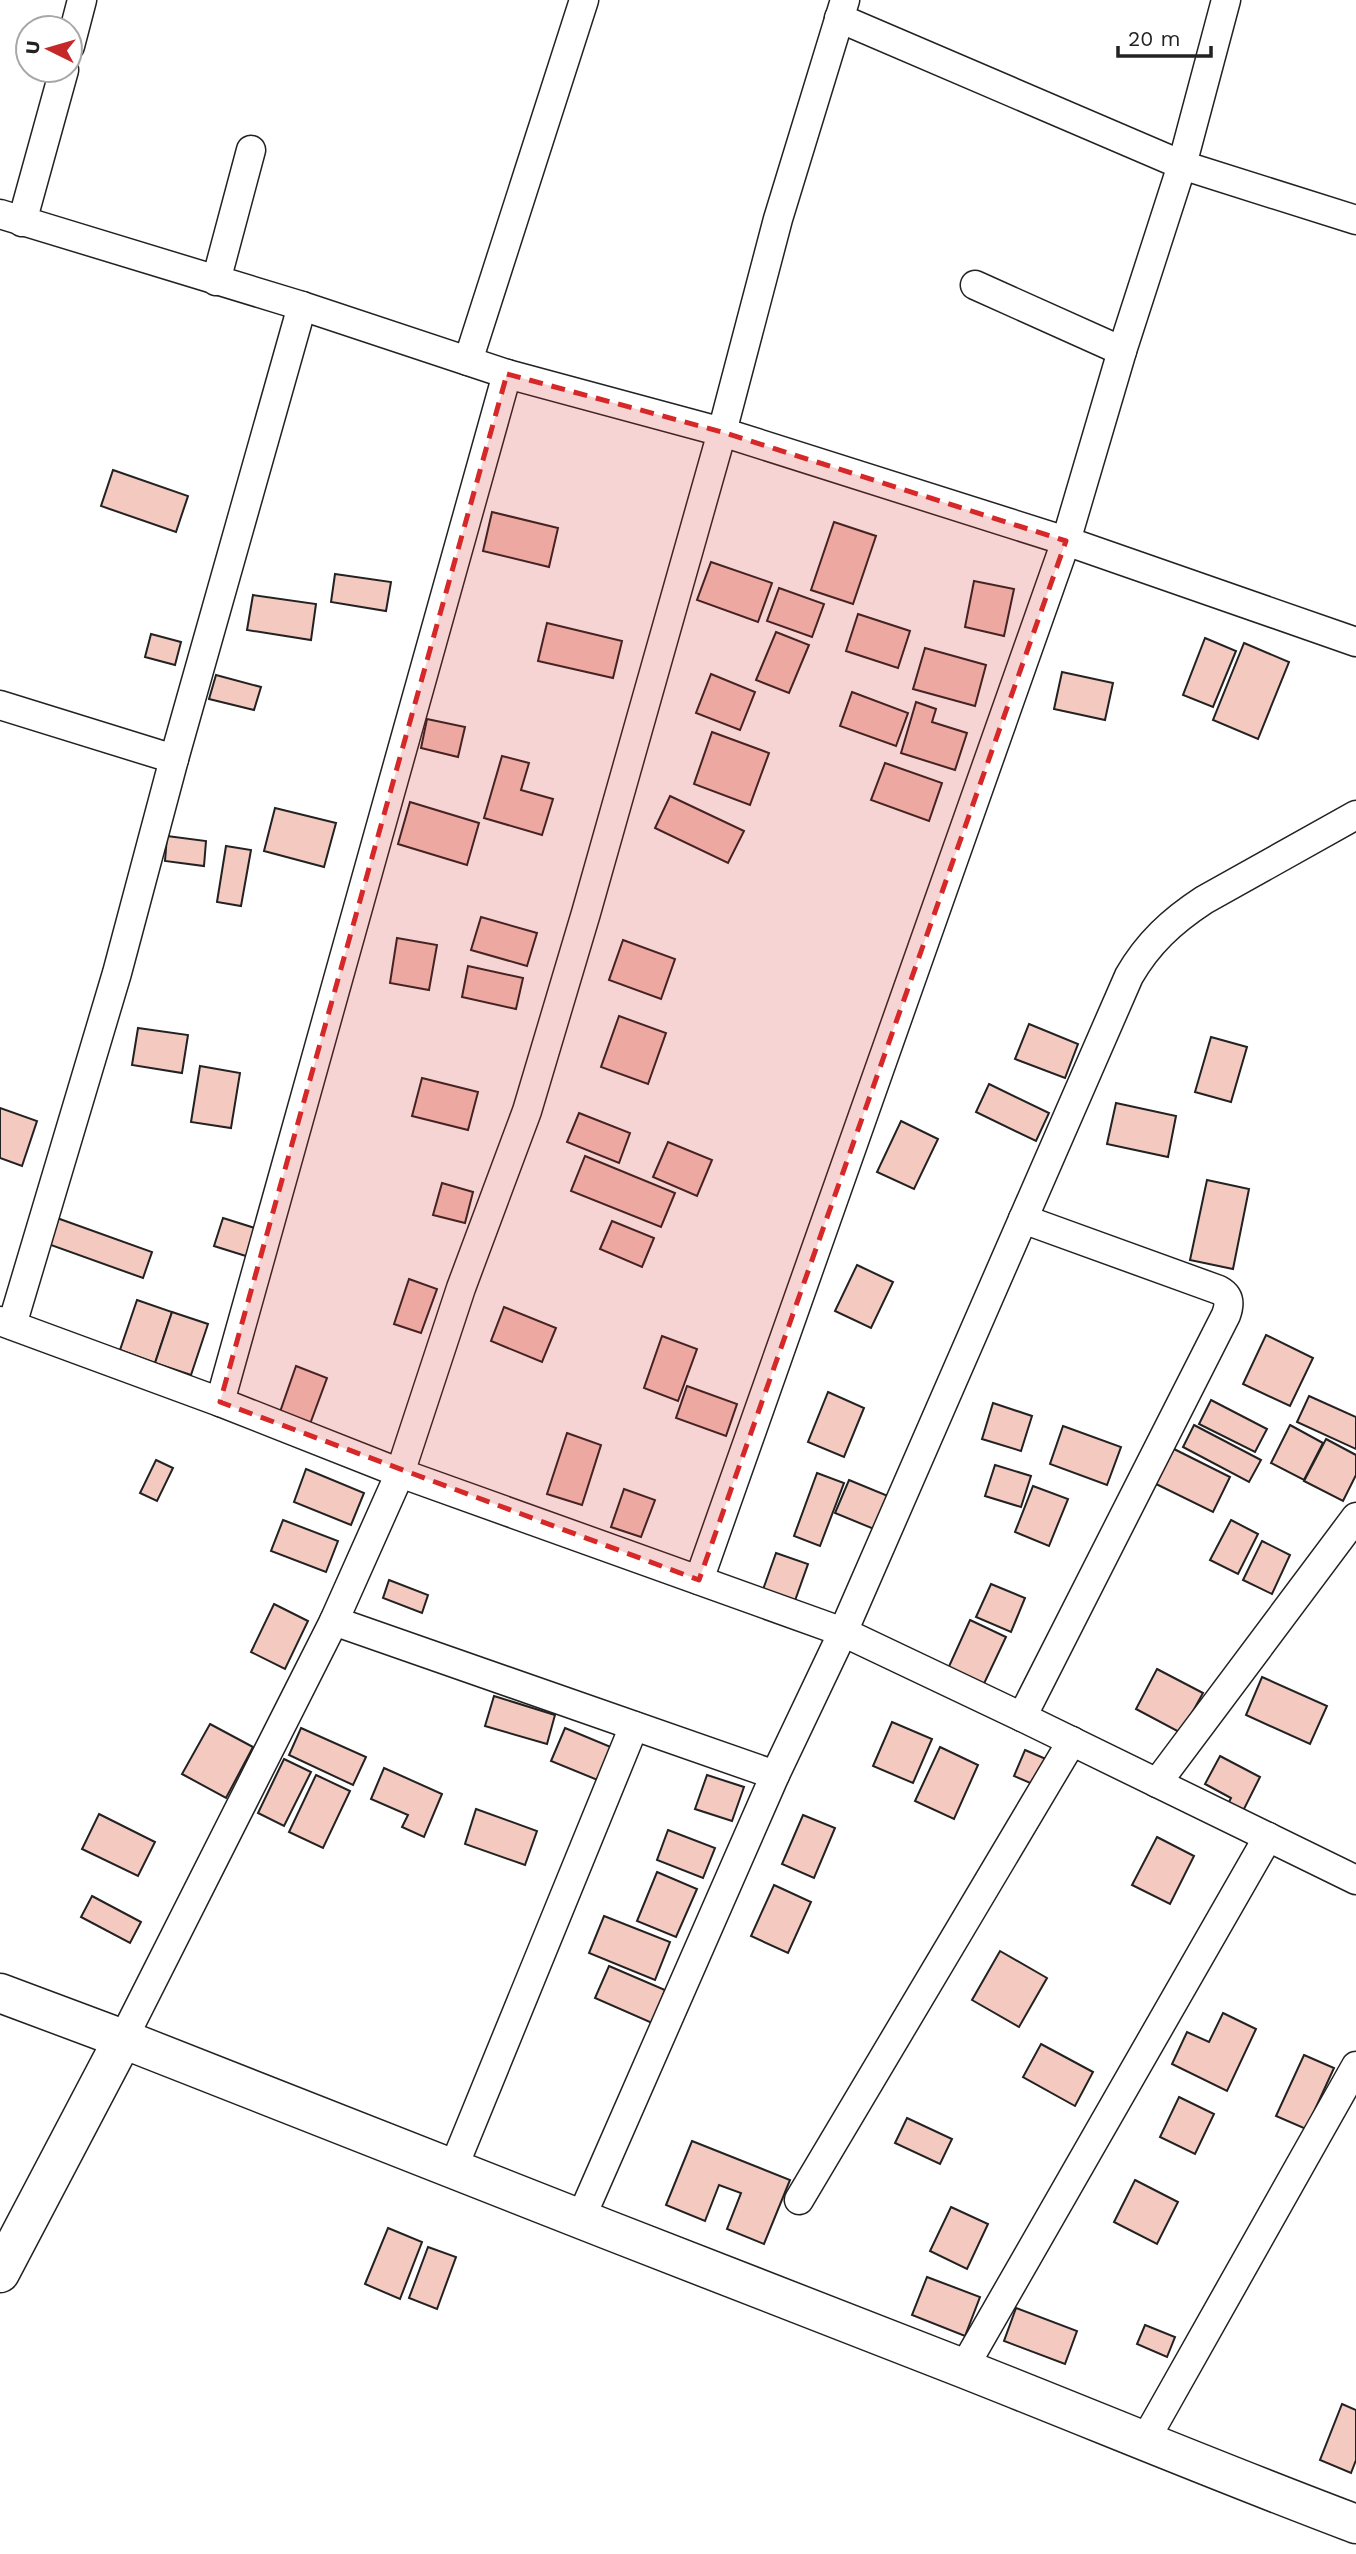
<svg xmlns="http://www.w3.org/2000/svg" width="1356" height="2554" font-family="'Work Sans',sans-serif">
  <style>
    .building { fill: #f3c9c0; stroke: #222; stroke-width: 2 }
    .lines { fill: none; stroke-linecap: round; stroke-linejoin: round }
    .street-casing { stroke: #222; stroke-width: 31 }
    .secondary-casing { stroke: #222; stroke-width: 41 }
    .primary-casing { stroke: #222; stroke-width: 41 }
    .street { stroke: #fff; stroke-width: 28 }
    .secondary { stroke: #fff; stroke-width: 38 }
    .primary { stroke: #fff; stroke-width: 38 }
    .marked { fill: #d62828; fill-opacity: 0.2; stroke: #d62828; stroke-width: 5; stroke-dasharray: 14 9; stroke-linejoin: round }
  </style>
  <rect width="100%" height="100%" fill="#fff"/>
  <!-- building -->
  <g class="building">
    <path d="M 113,470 L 188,496 L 176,532 L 101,506 Z"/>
    <path d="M 492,512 L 558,528 L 549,567 L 483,551 Z"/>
    <path d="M 834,522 L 876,536 L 853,604 L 811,590 Z"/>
    <path d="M 711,562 L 772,583 L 758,622 L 697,600 Z"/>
    <path d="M 335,574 L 391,582 L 386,611 L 331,602 Z"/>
    <path d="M 974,581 L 1014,589 L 1004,636 L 965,627 Z"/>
    <path d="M 779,588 L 824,604 L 812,637 L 767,621 Z"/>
    <path d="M 253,595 L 316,604 L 311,640 L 247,630 Z"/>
    <path d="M 858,614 L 910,631 L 898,668 L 846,651 Z"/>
    <path d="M 547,623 L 622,641 L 613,678 L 538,661 Z"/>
    <path d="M 776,632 L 809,645 L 789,693 L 756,680 Z"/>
    <path d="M 151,634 L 181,642 L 175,665 L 145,657 Z"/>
    <path d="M 1205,638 L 1236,651 L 1213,707 L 1183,695 Z"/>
    <path d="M 1244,643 L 1289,662 L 1258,739 L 1213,720 Z"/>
    <path d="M 925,648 L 986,665 L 975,706 L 913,689 Z"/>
    <path d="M 1062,672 L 1113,683 L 1105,720 L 1054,709 Z"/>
    <path d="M 711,674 L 755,692 L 740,730 L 696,713 Z"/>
    <path d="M 216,675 L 261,687 L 254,710 L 209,699 Z"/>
    <path d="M 852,692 L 908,713 L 896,746 L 840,726 Z"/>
    <path d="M 916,702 L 936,709 L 932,722 L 967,733 L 955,770 L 901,753 Z"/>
    <path d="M 427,719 L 465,727 L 458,757 L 421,748 Z"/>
    <path d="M 712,732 L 769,753 L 750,805 L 694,784 Z"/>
    <path d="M 502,756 L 529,763 L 521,790 L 553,799 L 542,835 L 484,818 Z"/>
    <path d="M 885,763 L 942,783 L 929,821 L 871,800 Z"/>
    <path d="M 670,796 L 744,831 L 728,863 L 655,828 Z"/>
    <path d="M 410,802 L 479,823 L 467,865 L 398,844 Z"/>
    <path d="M 275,808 L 336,823 L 324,867 L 264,851 Z"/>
    <path d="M 167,836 L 206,841 L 204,866 L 165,861 Z"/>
    <path d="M 226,846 L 251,850 L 241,906 L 217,902 Z"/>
    <path d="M 481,917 L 537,933 L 527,966 L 471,950 Z"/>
    <path d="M 397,938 L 437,945 L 429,990 L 390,983 Z"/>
    <path d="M 623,940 L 675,959 L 661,999 L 609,980 Z"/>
    <path d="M 468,966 L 523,978 L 516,1009 L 462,997 Z"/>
    <path d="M 619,1016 L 666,1033 L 648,1084 L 601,1067 Z"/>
    <path d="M 1029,1024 L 1078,1044 L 1065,1078 L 1015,1059 Z"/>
    <path d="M 138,1028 L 188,1035 L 182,1073 L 132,1065 Z"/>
    <path d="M 1211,1037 L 1247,1047 L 1231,1102 L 1195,1092 Z"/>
    <path d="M 200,1066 L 240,1073 L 231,1128 L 191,1122 Z"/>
    <path d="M 422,1078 L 478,1092 L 468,1130 L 412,1116 Z"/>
    <path d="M 989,1084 L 1049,1113 L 1036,1141 L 976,1112 Z"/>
    <path d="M 1116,1103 L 1176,1116 L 1168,1157 L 1107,1144 Z"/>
    <path d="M 0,1108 L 37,1121 L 22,1166 L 0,1158 Z"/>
    <path d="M 579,1113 L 630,1133 L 619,1163 L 567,1142 Z"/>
    <path d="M 901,1121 L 938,1139 L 914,1189 L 877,1172 Z"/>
    <path d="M 668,1142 L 712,1160 L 697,1196 L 653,1177 Z"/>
    <path d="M 585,1156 L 675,1193 L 661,1227 L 571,1191 Z"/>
    <path d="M 1207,1180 L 1249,1189 L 1233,1269 L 1190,1260 Z"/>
    <path d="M 442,1183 L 473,1192 L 465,1223 L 433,1215 Z"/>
    <path d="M 57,1218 L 152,1252 L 143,1278 L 48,1244 Z"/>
    <path d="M 223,1218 L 258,1229 L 249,1257 L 214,1246 Z"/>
    <path d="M 612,1221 L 654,1238 L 642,1267 L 600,1249 Z"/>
    <path d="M 857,1265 L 893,1282 L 871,1328 L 835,1311 Z"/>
    <path d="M 409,1279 L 437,1289 L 421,1333 L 394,1324 Z"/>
    <path d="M 137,1300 L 172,1312 L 155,1363 L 120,1350 Z"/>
    <path d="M 504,1307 L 556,1328 L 542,1362 L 491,1341 Z"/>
    <path d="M 172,1312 L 208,1324 L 191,1375 L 155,1363 Z"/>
    <path d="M 1266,1335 L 1313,1358 L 1290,1406 L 1243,1384 Z"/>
    <path d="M 662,1336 L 697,1349 L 678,1401 L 644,1388 Z"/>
    <path d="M 296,1366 L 327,1378 L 310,1424 L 280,1412 Z"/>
    <path d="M 687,1386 L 737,1404 L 726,1436 L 676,1418 Z"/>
    <path d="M 828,1392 L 864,1408 L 844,1457 L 808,1442 Z"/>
    <path d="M 1309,1396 L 1356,1417 L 1356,1449 L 1297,1422 Z"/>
    <path d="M 1211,1400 L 1267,1429 L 1255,1452 L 1199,1424 Z"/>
    <path d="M 993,1403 L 1032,1416 L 1021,1451 L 982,1439 Z"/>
    <path d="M 1194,1425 L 1261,1460 L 1249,1482 L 1183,1447 Z"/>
    <path d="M 1290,1425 L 1323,1443 L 1304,1480 L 1271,1463 Z"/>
    <path d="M 1063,1426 L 1121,1447 L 1107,1485 L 1050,1464 Z"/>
    <path d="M 567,1433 L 601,1445 L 582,1505 L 547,1494 Z"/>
    <path d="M 1326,1439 L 1356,1455 L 1356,1475 L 1343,1501 L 1304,1481 Z"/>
    <path d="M 1172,1448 L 1230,1477 L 1213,1512 L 1154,1483 Z"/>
    <path d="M 156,1460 L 173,1468 L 157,1501 L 140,1493 Z"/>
    <path d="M 995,1465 L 1031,1476 L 1021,1507 L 985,1496 Z"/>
    <path d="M 306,1469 L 364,1493 L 351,1525 L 294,1502 Z"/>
    <path d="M 817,1473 L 844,1483 L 820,1546 L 794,1536 Z"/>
    <path d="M 849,1480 L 888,1496 L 874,1529 L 835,1513 Z"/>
    <path d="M 1033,1486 L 1068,1499 L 1049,1546 L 1015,1532 Z"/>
    <path d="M 624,1489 L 655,1500 L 641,1537 L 611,1527 Z"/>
    <path d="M 283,1520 L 338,1541 L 326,1572 L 271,1551 Z"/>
    <path d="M 1231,1520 L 1258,1534 L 1238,1574 L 1210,1560 Z"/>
    <path d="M 1262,1541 L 1290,1555 L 1272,1594 L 1243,1580 Z"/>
    <path d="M 776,1553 L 808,1564 L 792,1609 L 760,1598 Z"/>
    <path d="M 389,1580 L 428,1595 L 422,1613 L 383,1598 Z"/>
    <path d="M 991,1584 L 1025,1598 L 1011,1632 L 976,1617 Z"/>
    <path d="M 274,1604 L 308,1621 L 285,1669 L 251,1652 Z"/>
    <path d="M 970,1620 L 1006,1637 L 981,1690 L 946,1673 Z"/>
    <path d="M 1157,1669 L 1203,1693 L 1181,1733 L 1136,1709 Z"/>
    <path d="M 1262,1677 L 1327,1706 L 1310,1744 L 1246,1715 Z"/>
    <path d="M 494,1696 L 555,1715 L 547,1744 L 485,1726 Z"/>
    <path d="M 892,1722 L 932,1739 L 913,1783 L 873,1766 Z"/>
    <path d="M 210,1724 L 253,1747 L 226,1798 L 182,1774 Z"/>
    <path d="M 301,1728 L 366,1757 L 353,1785 L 289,1755 Z"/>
    <path d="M 565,1728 L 618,1750 L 605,1783 L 551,1761 Z"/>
    <path d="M 940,1747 L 978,1765 L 954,1819 L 915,1801 Z"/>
    <path d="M 1025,1750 L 1053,1762 L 1042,1788 L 1014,1776 Z"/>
    <path d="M 1220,1756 L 1260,1777 L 1240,1817 L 1225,1810 L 1231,1798 L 1205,1784 Z"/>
    <path d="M 284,1759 L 311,1772 L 284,1826 L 258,1813 Z"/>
    <path d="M 384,1768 L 442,1794 L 424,1837 L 402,1827 L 408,1815 L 371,1799 Z"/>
    <path d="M 316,1775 L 350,1791 L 323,1848 L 289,1832 Z"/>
    <path d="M 707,1775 L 744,1787 L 732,1821 L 695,1809 Z"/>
    <path d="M 476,1809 L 537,1831 L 525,1865 L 465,1844 Z"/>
    <path d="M 99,1814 L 155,1842 L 138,1876 L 82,1849 Z"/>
    <path d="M 803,1815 L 835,1828 L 814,1878 L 782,1864 Z"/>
    <path d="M 668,1830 L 715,1848 L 703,1878 L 657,1860 Z"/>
    <path d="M 1157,1837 L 1194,1856 L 1170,1904 L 1132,1885 Z"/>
    <path d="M 657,1872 L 697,1889 L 676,1937 L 637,1921 Z"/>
    <path d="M 774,1885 L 811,1902 L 788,1953 L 751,1936 Z"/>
    <path d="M 92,1896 L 141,1922 L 130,1943 L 81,1917 Z"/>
    <path d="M 604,1916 L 670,1942 L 655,1980 L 589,1953 Z"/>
    <path d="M 1000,1951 L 1047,1978 L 1019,2027 L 972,2000 Z"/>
    <path d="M 609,1966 L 665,1990 L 652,2023 L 595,1998 Z"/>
    <path d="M 1223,2013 L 1256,2029 L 1227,2091 L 1172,2064 L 1187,2032 L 1209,2042 Z"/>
    <path d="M 1041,2044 L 1093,2072 L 1075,2106 L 1023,2077 Z"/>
    <path d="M 1304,2055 L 1334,2068 L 1306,2129 L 1276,2116 Z"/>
    <path d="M 1179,2097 L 1214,2114 L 1195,2154 L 1160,2137 Z"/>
    <path d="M 907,2118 L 952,2139 L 940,2164 L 895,2143 Z"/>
    <path d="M 692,2141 L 790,2180 L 764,2244 L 727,2229 L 741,2193 L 719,2185 L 705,2221 L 666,2205 Z"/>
    <path d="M 1135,2180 L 1178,2202 L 1157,2244 L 1114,2222 Z"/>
    <path d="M 951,2207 L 988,2224 L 967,2269 L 930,2251 Z"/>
    <path d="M 388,2228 L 422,2242 L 400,2299 L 365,2284 Z"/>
    <path d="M 428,2247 L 456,2257 L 437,2309 L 409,2298 Z"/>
    <path d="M 927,2277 L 980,2297 L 965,2336 L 912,2315 Z"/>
    <path d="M 1016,2308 L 1077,2331 L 1065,2364 L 1004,2341 Z"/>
    <path d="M 1145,2325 L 1175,2337 L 1167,2357 L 1137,2344 Z"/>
    <path d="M 1342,2404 L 1356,2410 L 1356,2460 L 1351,2473 L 1320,2460 Z"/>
  </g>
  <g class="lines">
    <defs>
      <g id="street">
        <path d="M 839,18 L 1182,165 L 1356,220"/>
        <path d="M 70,46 L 82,0"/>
        <path d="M 0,214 L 302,306 L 507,374 L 722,432 L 1066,541 L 1356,642"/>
        <path d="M 22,222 L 64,70"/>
        <path d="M 216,281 L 251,150"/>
        <path d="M 975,285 L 1122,351"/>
        <path d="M 468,361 L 584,0"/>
        <path d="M 0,705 L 174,759"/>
        <path d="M 0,1321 L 220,1402 L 400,1473 L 843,1632 L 1022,1717 L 1356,1880"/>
        <path d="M 12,1325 L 117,973 L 174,759 L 302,306"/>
        <path d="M 220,1402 L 507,374"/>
        <path d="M 699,1580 L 1066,541 L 1122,351 L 1182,165 L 1226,0"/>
        <path d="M 334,1621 L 775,1775"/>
        <path d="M 1022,1717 L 1226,1315 C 1230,1304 1230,1296 1219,1290 L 1023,1219"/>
        <path d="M 1157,1783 L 1356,1517"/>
        <path d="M 123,2039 L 334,1621 L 400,1473 L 461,1288 L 527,1111 L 586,913 L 722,432 L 778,219 L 845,0"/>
        <path d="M 452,2171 L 634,1726"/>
        <path d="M 799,2200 L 1072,1741"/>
        <path d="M 580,2220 L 775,1775 L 843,1632 L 1129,976 C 1148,943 1172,921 1204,900 L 1356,815"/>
        <path d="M 963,2369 L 1268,1837"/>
        <path d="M 1144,2442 L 1356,2066"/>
      </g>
      <path id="secondary" d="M 0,1993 L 123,2039"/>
      <path id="primary" d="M 0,2273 L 123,2039 C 401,2150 681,2258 960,2367 C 1092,2419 1223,2474 1356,2524"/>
    </defs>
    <!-- street casing -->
    <use href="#street" class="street-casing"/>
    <!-- secondary casing -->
    <use href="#secondary" class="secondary-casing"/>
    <!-- primary casing -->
    <use href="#primary" class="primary-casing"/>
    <!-- street -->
    <use href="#street" class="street"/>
    <!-- secondary -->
    <use href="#secondary" class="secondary"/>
    <!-- primary -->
    <use href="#primary" class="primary"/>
  </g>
  <!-- marked area -->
  <path class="marked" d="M 507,374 L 722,432 L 1066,541 L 699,1580 L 220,1402 Z"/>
  <!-- north arrow -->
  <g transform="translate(49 49) rotate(275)"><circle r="33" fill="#ffffff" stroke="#a7a7a7" stroke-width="2"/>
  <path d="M0-5L12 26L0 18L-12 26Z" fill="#c62828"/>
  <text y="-10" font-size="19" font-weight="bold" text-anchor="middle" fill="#222222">U</text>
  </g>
  <!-- scale -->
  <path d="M1118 46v10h93v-10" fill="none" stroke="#222222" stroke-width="3.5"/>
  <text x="1128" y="46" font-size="21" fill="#222222" stroke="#ffffff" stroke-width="5" paint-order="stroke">20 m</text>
</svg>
